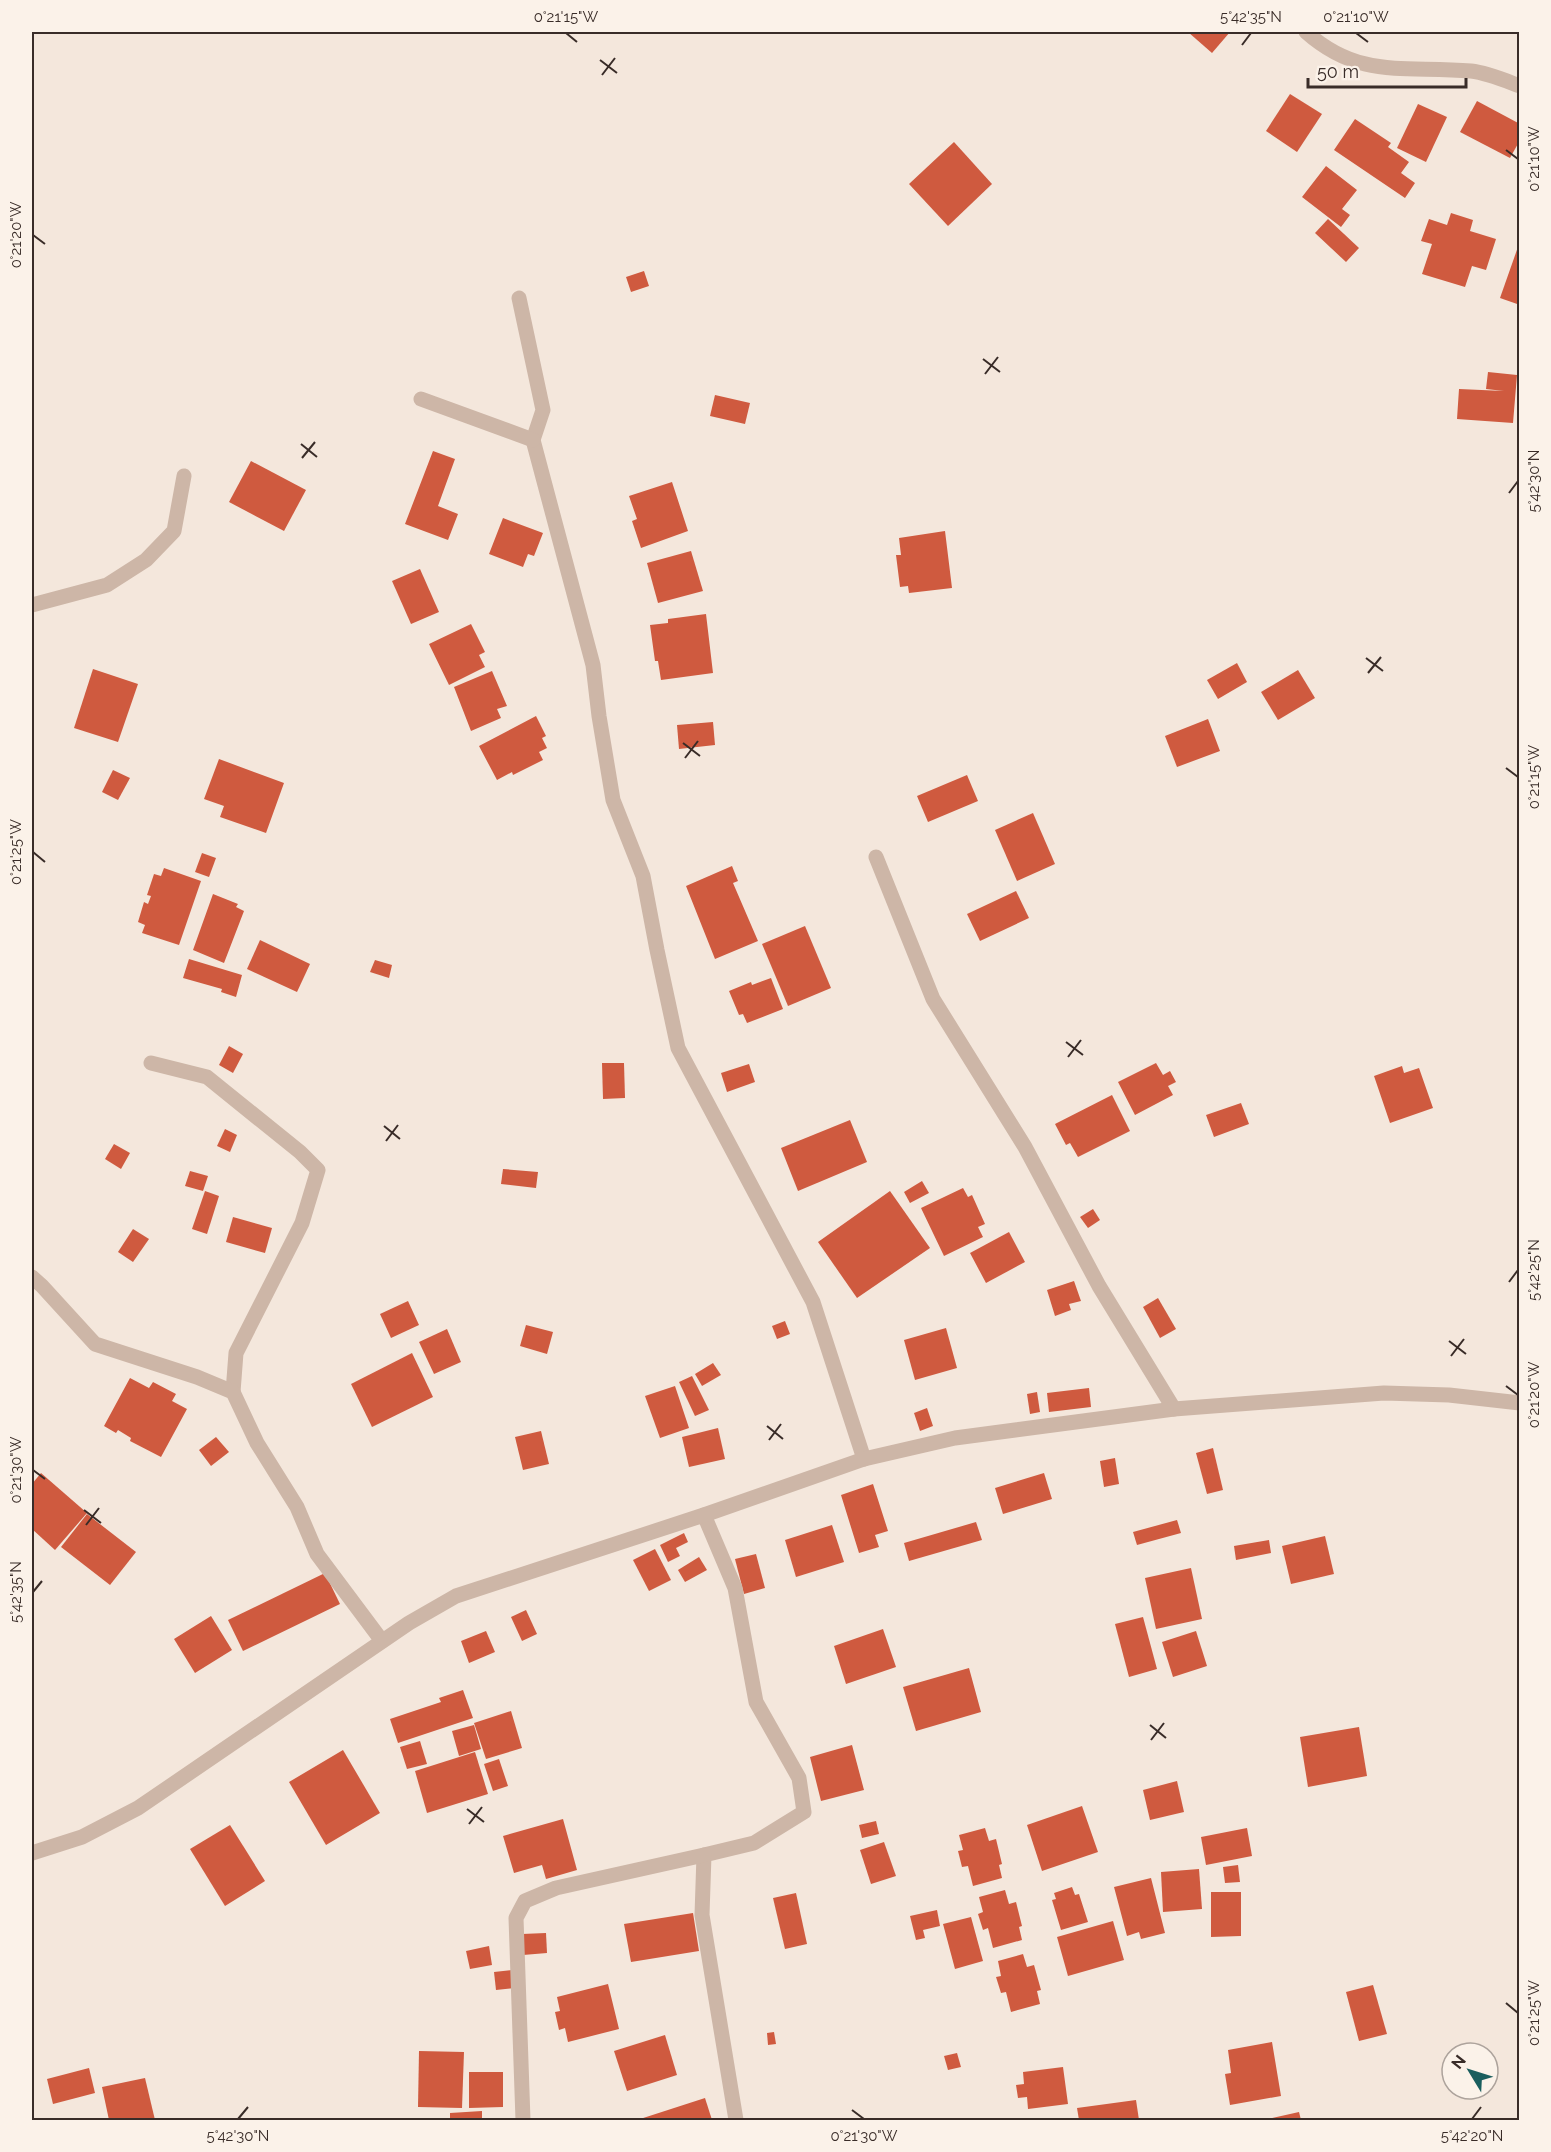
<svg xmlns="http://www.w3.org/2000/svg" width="1551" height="2152" font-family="Raleway,sans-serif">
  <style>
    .building { fill: #cf5a3f }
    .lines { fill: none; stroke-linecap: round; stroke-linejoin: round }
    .minor { stroke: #cdb6a7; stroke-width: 15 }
    .tertiary { stroke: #cdb6a7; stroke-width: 15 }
    .ticks { fill: none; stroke: #392c28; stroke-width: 2 }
    .neatline { fill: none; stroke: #392c28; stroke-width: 2 }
    .ticks-label { font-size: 15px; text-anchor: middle; fill: #392c28 }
  </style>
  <rect width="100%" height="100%" fill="#f4e7dc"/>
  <!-- building -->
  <g class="building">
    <path d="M 1188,32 L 1230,32 L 1212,53 Z"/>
    <path d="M 1290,94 L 1322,114 L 1297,152 L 1266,131 Z"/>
    <path d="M 1477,101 L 1520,124 L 1520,140 L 1510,158 L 1460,132 Z"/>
    <path d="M 1418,104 L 1447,117 L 1426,162 L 1397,148 Z"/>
    <path d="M 1355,119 L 1391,143 L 1388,147 L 1409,162 L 1401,173 L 1415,183 L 1405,198 L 1334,150 Z"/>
    <path d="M 954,142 L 992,184 L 948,226 L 909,184 Z"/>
    <path d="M 1326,166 L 1357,190 L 1342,209 L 1350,215 L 1341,227 L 1302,197 Z"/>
    <path d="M 1451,213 L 1473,220 L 1470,231 L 1496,239 L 1486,270 L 1472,266 L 1465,287 L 1422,274 L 1432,244 L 1421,241 L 1429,219 L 1447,225 Z"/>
    <path d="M 1328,219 L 1359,248 L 1346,262 L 1315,233 Z"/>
    <path d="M 1519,244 L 1520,244 L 1520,305 L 1500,298 Z"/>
    <path d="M 644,271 L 649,286 L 631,292 L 626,277 Z"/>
    <path d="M 1488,372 L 1517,375 L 1513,423 L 1457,419 L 1459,389 L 1504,391 L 1486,389 Z"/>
    <path d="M 715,395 L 750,403 L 745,424 L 710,416 Z"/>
    <path d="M 433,451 L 455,459 L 438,506 L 458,514 L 448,540 L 405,524 Z"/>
    <path d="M 251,461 L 306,490 L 284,531 L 229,502 Z"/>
    <path d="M 672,482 L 688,531 L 641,548 L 632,521 L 637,519 L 629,496 Z"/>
    <path d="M 503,518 L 543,533 L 534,556 L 528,554 L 523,567 L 489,554 Z"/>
    <path d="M 945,531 L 952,588 L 909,593 L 908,586 L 900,587 L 896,555 L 901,555 L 899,538 Z"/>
    <path d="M 691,551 L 703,591 L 658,603 L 647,563 Z"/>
    <path d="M 420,569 L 439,612 L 411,624 L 392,581 Z"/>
    <path d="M 706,614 L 713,673 L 661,680 L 658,661 L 655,661 L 650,625 L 668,623 L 668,619 Z"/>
    <path d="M 471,624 L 485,652 L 479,655 L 485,667 L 449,685 L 429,644 Z"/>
    <path d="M 1237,663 L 1247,682 L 1218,699 L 1207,680 Z"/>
    <path d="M 93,669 L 138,684 L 118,742 L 74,728 Z"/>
    <path d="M 1298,670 L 1315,698 L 1278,720 L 1261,692 Z"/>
    <path d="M 492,671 L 507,706 L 497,709 L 501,718 L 471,731 L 454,687 Z"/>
    <path d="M 536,716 L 546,736 L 542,738 L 547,748 L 539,752 L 543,760 L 513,775 L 512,772 L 497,780 L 479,746 Z"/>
    <path d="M 1208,719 L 1220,751 L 1177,767 L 1165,736 Z"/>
    <path d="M 713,722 L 715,745 L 679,749 L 677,725 Z"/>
    <path d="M 219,759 L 284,783 L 266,833 L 220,817 L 224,806 L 204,799 Z"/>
    <path d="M 113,770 L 130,778 L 118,800 L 102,792 Z"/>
    <path d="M 967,775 L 978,801 L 928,822 L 917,796 Z"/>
    <path d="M 1033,813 L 1055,864 L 1017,881 L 995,830 Z"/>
    <path d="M 202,853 L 216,858 L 209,877 L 195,872 Z"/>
    <path d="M 732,866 L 738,881 L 733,883 L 758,941 L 715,959 L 686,886 Z"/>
    <path d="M 164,868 L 201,881 L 179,945 L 142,933 L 145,925 L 138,922 L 144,902 L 148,904 L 151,896 L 147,895 L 154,874 L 161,876 Z"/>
    <path d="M 1016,891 L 1029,918 L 980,941 L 967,914 Z"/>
    <path d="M 213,894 L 238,904 L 236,907 L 244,911 L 224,963 L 193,950 Z"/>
    <path d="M 805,926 L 831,988 L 788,1006 L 762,944 Z"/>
    <path d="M 260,940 L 310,964 L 297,992 L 247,969 Z"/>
    <path d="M 189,959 L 242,975 L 236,997 L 221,992 L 222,989 L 183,978 Z"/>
    <path d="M 375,960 L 392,965 L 389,978 L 370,972 Z"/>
    <path d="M 771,978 L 783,1009 L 747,1023 L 743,1014 L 739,1015 L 729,991 L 751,982 L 752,985 Z"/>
    <path d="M 229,1046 L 243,1054 L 233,1073 L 219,1065 Z"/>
    <path d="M 602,1063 L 624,1063 L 625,1098 L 603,1099 Z"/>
    <path d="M 1156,1063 L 1163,1075 L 1170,1071 L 1176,1082 L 1168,1086 L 1173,1095 L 1135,1115 L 1118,1082 Z"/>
    <path d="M 749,1064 L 755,1082 L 727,1092 L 721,1073 Z"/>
    <path d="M 1402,1066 L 1404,1073 L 1419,1068 L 1433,1108 L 1390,1123 L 1374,1076 Z"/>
    <path d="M 1112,1095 L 1130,1131 L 1078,1157 L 1070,1143 L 1066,1145 L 1055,1124 Z"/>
    <path d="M 1241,1103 L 1249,1124 L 1214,1137 L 1206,1115 Z"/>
    <path d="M 850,1120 L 867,1162 L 798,1191 L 781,1148 Z"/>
    <path d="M 225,1129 L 237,1135 L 230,1152 L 217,1146 Z"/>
    <path d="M 114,1144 L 130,1153 L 121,1169 L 105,1159 Z"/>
    <path d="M 503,1169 L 538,1172 L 536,1188 L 501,1184 Z"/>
    <path d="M 190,1171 L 208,1176 L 203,1191 L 185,1186 Z"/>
    <path d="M 922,1181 L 929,1193 L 910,1203 L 904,1192 Z"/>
    <path d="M 963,1188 L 968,1197 L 972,1195 L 985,1224 L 978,1227 L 983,1237 L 944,1256 L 921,1208 Z"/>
    <path d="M 205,1191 L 219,1196 L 207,1234 L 192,1229 Z"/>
    <path d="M 890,1191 L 930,1248 L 857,1298 L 818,1242 Z"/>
    <path d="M 1093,1209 L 1100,1220 L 1088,1228 L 1080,1217 Z"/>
    <path d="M 233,1217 L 272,1228 L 265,1253 L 226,1242 Z"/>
    <path d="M 133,1229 L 149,1239 L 133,1262 L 118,1252 Z"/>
    <path d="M 1009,1232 L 1025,1262 L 986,1283 L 970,1253 Z"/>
    <path d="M 1074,1281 L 1081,1301 L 1069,1304 L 1071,1310 L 1055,1316 L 1047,1290 Z"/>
    <path d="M 1158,1298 L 1176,1329 L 1160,1338 L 1143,1307 Z"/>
    <path d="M 408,1301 L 419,1325 L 391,1338 L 380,1314 Z"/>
    <path d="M 785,1321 L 790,1334 L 777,1339 L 772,1326 Z"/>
    <path d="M 526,1325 L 553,1332 L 547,1354 L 520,1346 Z"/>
    <path d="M 946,1328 L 957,1368 L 915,1380 L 904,1340 Z"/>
    <path d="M 447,1329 L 461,1362 L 434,1374 L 419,1342 Z"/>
    <path d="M 412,1353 L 433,1397 L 372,1427 L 351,1384 Z"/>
    <path d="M 713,1363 L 721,1375 L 702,1386 L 695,1374 Z"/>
    <path d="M 692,1376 L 709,1410 L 695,1416 L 679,1382 Z"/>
    <path d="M 130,1378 L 149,1388 L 153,1382 L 176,1394 L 172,1401 L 187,1409 L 161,1457 L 130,1441 L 131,1438 L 118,1430 L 116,1433 L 104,1426 Z"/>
    <path d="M 675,1386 L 689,1428 L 660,1438 L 645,1396 Z"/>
    <path d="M 1089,1388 L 1091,1407 L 1049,1412 L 1047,1393 Z"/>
    <path d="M 1037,1392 L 1040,1412 L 1030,1414 L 1027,1394 Z"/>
    <path d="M 927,1408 L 933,1426 L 920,1431 L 914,1413 Z"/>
    <path d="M 718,1428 L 725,1459 L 689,1467 L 682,1437 Z"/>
    <path d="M 541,1431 L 549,1464 L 523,1470 L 515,1437 Z"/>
    <path d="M 216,1437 L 229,1452 L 211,1466 L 199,1450 Z"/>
    <path d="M 1213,1448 L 1223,1490 L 1207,1494 L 1196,1453 Z"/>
    <path d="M 1115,1458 L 1119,1484 L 1104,1487 L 1100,1461 Z"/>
    <path d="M 41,1473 L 87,1513 L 55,1550 L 32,1529 L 32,1484 Z"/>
    <path d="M 1044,1473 L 1052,1499 L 1003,1514 L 995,1488 Z"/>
    <path d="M 873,1484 L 888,1531 L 875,1535 L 879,1547 L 859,1553 L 841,1495 Z"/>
    <path d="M 87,1514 L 136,1552 L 110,1585 L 61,1547 Z"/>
    <path d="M 1177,1520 L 1181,1533 L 1137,1545 L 1133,1532 Z"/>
    <path d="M 976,1522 L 982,1540 L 909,1561 L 904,1543 Z"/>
    <path d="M 832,1525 L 844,1562 L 796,1577 L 785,1540 Z"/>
    <path d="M 684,1533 L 688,1542 L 676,1548 L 680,1556 L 668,1562 L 660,1545 Z"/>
    <path d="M 1325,1536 L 1334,1574 L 1291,1584 L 1282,1546 Z"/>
    <path d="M 1269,1540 L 1271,1553 L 1236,1560 L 1234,1546 Z"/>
    <path d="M 655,1549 L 671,1580 L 649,1591 L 633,1560 Z"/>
    <path d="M 756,1554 L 765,1588 L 744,1594 L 735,1559 Z"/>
    <path d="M 699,1557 L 707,1570 L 685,1582 L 678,1570 Z"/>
    <path d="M 1191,1568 L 1202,1619 L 1156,1629 L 1145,1578 Z"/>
    <path d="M 325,1573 L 340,1604 L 243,1651 L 228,1620 Z"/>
    <path d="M 526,1610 L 537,1634 L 522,1641 L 511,1617 Z"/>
    <path d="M 211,1616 L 232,1650 L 195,1673 L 174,1639 Z"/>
    <path d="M 1143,1617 L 1157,1669 L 1129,1677 L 1115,1624 Z"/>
    <path d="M 883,1629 L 896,1667 L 846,1684 L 834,1646 Z"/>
    <path d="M 486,1631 L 495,1652 L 469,1663 L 461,1641 Z"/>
    <path d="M 1196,1631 L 1207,1666 L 1173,1677 L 1162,1642 Z"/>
    <path d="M 969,1668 L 981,1712 L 916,1731 L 903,1687 Z"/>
    <path d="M 463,1690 L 473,1718 L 398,1743 L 390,1719 L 441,1702 L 439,1698 Z"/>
    <path d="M 511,1711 L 522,1748 L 486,1759 L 474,1723 Z"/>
    <path d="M 474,1725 L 481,1749 L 459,1756 L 452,1731 Z"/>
    <path d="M 1359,1727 L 1367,1776 L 1308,1787 L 1300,1737 Z"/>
    <path d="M 420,1741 L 427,1764 L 407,1769 L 400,1747 Z"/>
    <path d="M 852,1745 L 864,1790 L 821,1801 L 810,1757 Z"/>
    <path d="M 343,1750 L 380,1813 L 326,1845 L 289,1782 Z"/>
    <path d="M 475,1752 L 488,1794 L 427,1813 L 415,1771 Z"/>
    <path d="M 499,1759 L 508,1786 L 493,1791 L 484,1764 Z"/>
    <path d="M 1177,1781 L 1184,1812 L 1150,1820 L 1143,1790 Z"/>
    <path d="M 1082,1806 L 1098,1852 L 1042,1871 L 1027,1825 Z"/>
    <path d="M 563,1819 L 577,1870 L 546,1879 L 542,1865 L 514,1873 L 503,1836 Z"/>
    <path d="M 876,1821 L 879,1834 L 862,1838 L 859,1825 Z"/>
    <path d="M 230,1825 L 265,1881 L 225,1906 L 190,1849 Z"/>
    <path d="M 985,1828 L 989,1841 L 996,1839 L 1002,1864 L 999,1865 L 1002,1878 L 973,1886 L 968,1866 L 962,1867 L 958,1851 L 963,1850 L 959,1835 Z"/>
    <path d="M 1247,1828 L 1252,1856 L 1206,1865 L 1201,1837 Z"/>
    <path d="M 884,1842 L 896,1876 L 871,1884 L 860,1850 Z"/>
    <path d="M 1238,1865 L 1240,1882 L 1225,1883 L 1223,1867 Z"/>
    <path d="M 1199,1869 L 1202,1909 L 1163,1912 L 1161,1872 Z"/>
    <path d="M 1151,1878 L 1165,1933 L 1141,1939 L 1139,1932 L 1127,1936 L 1114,1887 Z"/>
    <path d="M 1072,1887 L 1075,1895 L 1079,1894 L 1088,1922 L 1061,1930 L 1052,1900 L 1056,1899 L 1054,1893 Z"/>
    <path d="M 1005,1890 L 1009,1904 L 1016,1902 L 1022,1926 L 1019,1927 L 1022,1940 L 993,1948 L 988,1928 L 983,1930 L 978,1914 L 983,1912 L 979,1897 Z"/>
    <path d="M 1211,1892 L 1241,1892 L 1241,1936 L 1211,1937 Z"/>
    <path d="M 796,1893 L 807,1944 L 785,1949 L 773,1898 Z"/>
    <path d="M 937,1910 L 940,1926 L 923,1930 L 925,1938 L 916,1940 L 910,1916 Z"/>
    <path d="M 693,1913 L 699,1951 L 631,1962 L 624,1924 Z"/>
    <path d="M 971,1917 L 983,1961 L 955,1969 L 943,1924 Z"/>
    <path d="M 1113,1921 L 1124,1960 L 1068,1976 L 1057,1937 Z"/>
    <path d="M 546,1933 L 547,1953 L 523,1955 L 522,1934 Z"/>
    <path d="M 489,1946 L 492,1965 L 470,1969 L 466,1951 Z"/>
    <path d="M 1023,1954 L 1027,1967 L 1034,1965 L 1041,1990 L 1037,1991 L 1040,2004 L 1011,2012 L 1006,1992 L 1001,1993 L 996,1977 L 1001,1976 L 998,1961 Z"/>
    <path d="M 512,1970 L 514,1988 L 496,1990 L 494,1972 Z"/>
    <path d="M 608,1984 L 619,2029 L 568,2042 L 565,2028 L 559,2030 L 555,2012 L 560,2011 L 557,1997 Z"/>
    <path d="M 1373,1985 L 1387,2034 L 1359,2041 L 1346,1992 Z"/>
    <path d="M 774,2032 L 776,2044 L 768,2045 L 767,2033 Z"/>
    <path d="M 665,2035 L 677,2075 L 627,2091 L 614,2051 Z"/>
    <path d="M 1272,2042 L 1281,2096 L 1230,2105 L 1225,2074 L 1231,2073 L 1228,2050 Z"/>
    <path d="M 419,2051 L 464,2052 L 462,2108 L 418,2107 Z"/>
    <path d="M 957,2053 L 961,2067 L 948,2070 L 944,2056 Z"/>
    <path d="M 1063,2067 L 1068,2104 L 1028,2109 L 1027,2097 L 1018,2098 L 1016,2085 L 1024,2084 L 1023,2072 Z"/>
    <path d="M 89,2068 L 95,2093 L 53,2104 L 47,2079 Z"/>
    <path d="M 469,2072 L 503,2072 L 503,2107 L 469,2108 Z"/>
    <path d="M 145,2078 L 155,2120 L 109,2120 L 102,2087 Z"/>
    <path d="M 705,2098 L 712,2120 L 637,2120 Z"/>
    <path d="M 1136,2100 L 1139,2120 L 1079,2120 L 1077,2108 Z"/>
    <path d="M 482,2111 L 482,2120 L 450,2120 L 450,2113 Z"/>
    <path d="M 1299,2112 L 1301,2120 L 1263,2120 Z"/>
  </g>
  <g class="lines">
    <!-- minor -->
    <g class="minor">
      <path d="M 1306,32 C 1360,80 1406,65 1471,71 C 1488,73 1504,80 1520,86"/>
      <path d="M 519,298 L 543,410 L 533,440 L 593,665 L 599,716 L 613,800 L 643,876 L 657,950 L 678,1048 L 813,1302 L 864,1459"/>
      <path d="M 421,399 L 533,440"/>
      <path d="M 32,605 L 107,585 L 146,560 L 174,531 L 184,476"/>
      <path d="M 876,857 L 933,999 L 1025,1147 L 1099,1286 L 1174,1409"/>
      <path d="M 151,1063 L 207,1077 L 300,1152 L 318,1170 L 302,1223 L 236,1353 L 233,1392"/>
      <path d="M 32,1277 L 42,1286 L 95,1344 L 197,1377 L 233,1392 L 257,1443 L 297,1507 L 317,1554 L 382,1641"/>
      <path d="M 704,1515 L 735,1588 L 756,1702 L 799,1778 L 804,1812 L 754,1843 L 704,1855 L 702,1915 L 736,2120"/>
      <path d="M 523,2120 L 516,1918 L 525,1901 L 556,1888 L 704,1855"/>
    </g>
    <!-- tertiary -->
    <path class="tertiary" d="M 32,1853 L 82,1837 L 138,1808 L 409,1623 L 456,1596 L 704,1515 L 864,1459 L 955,1438 L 1174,1409 L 1384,1393 L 1449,1395 L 1520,1403"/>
  </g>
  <!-- ticks -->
  <path class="ticks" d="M 566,33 L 577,42M 1356,33 L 1368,42M 1242,45 L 1251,33M 600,60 L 617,73M 602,75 L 615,58M 1506,150 L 1518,159M 33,235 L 45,244M 983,359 L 1000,372M 985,374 L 998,357M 301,444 L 317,457M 302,458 L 315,442M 1509,493 L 1518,481M 1366,658 L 1383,671M 1368,673 L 1381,657M 683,743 L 700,756M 685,758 L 698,741M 1506,768 L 1518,777M 33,852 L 45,862M 1066,1042 L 1083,1055M 1068,1057 L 1081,1040M 384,1126 L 400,1139M 386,1141 L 398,1125M 1509,1282 L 1518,1270M 1449,1341 L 1466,1354M 1451,1356 L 1464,1339M 1506,1386 L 1518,1395M 767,1426 L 783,1439M 769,1440 L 781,1424M 33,1470 L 45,1479M 84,1510 L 101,1523M 86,1525 L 99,1508M 33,1592 L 42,1581M 1150,1725 L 1166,1738M 1151,1740 L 1164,1723M 467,1809 L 484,1822M 469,1824 L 482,1807M 1506,2003 L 1518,2013M 852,2110 L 864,2119M 238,2119 L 248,2107M 1472,2119 L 1481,2107"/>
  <!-- border -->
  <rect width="1551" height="2152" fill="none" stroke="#fbf2e9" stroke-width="66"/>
  <!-- north arrow -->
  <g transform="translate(1470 2071) rotate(308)"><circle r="28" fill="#fbf2e9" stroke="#ada39c" stroke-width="1.5"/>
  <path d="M0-4.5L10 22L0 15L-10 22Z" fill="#1a5e5e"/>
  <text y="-9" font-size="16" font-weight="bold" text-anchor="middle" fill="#392c28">N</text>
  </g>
  <!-- scale -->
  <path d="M1308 78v9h158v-9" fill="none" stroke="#392c28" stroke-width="3"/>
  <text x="1317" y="78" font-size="18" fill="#392c28" stroke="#fbf2e9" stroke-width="4.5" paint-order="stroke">50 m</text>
  <rect x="33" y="33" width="1485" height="2086" class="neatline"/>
  <g class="ticks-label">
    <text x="566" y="22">0°21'15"W</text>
    <text x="1251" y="22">5°42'35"N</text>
    <text x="1356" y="22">0°21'10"W</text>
    <text transform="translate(1534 159) rotate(-90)" y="5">0°21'10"W</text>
    <text transform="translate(16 235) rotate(-90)" y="5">0°21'20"W</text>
    <text transform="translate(1534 481) rotate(-90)" y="5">5°42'30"N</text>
    <text transform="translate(1534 777) rotate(-90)" y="5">0°21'15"W</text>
    <text transform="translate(16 852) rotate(-90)" y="5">0°21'25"W</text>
    <text transform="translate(1534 1270) rotate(-90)" y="5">5°42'25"N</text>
    <text transform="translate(1534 1395) rotate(-90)" y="5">0°21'20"W</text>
    <text transform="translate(16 1470) rotate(-90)" y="5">0°21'30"W</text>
    <text transform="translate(16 1592) rotate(-90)" y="5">5°42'35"N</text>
    <text transform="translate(1534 2013) rotate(-90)" y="5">0°21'25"W</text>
    <text x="238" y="2141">5°42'30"N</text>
    <text x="864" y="2141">0°21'30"W</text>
    <text x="1472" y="2141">5°42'20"N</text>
  </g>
</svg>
